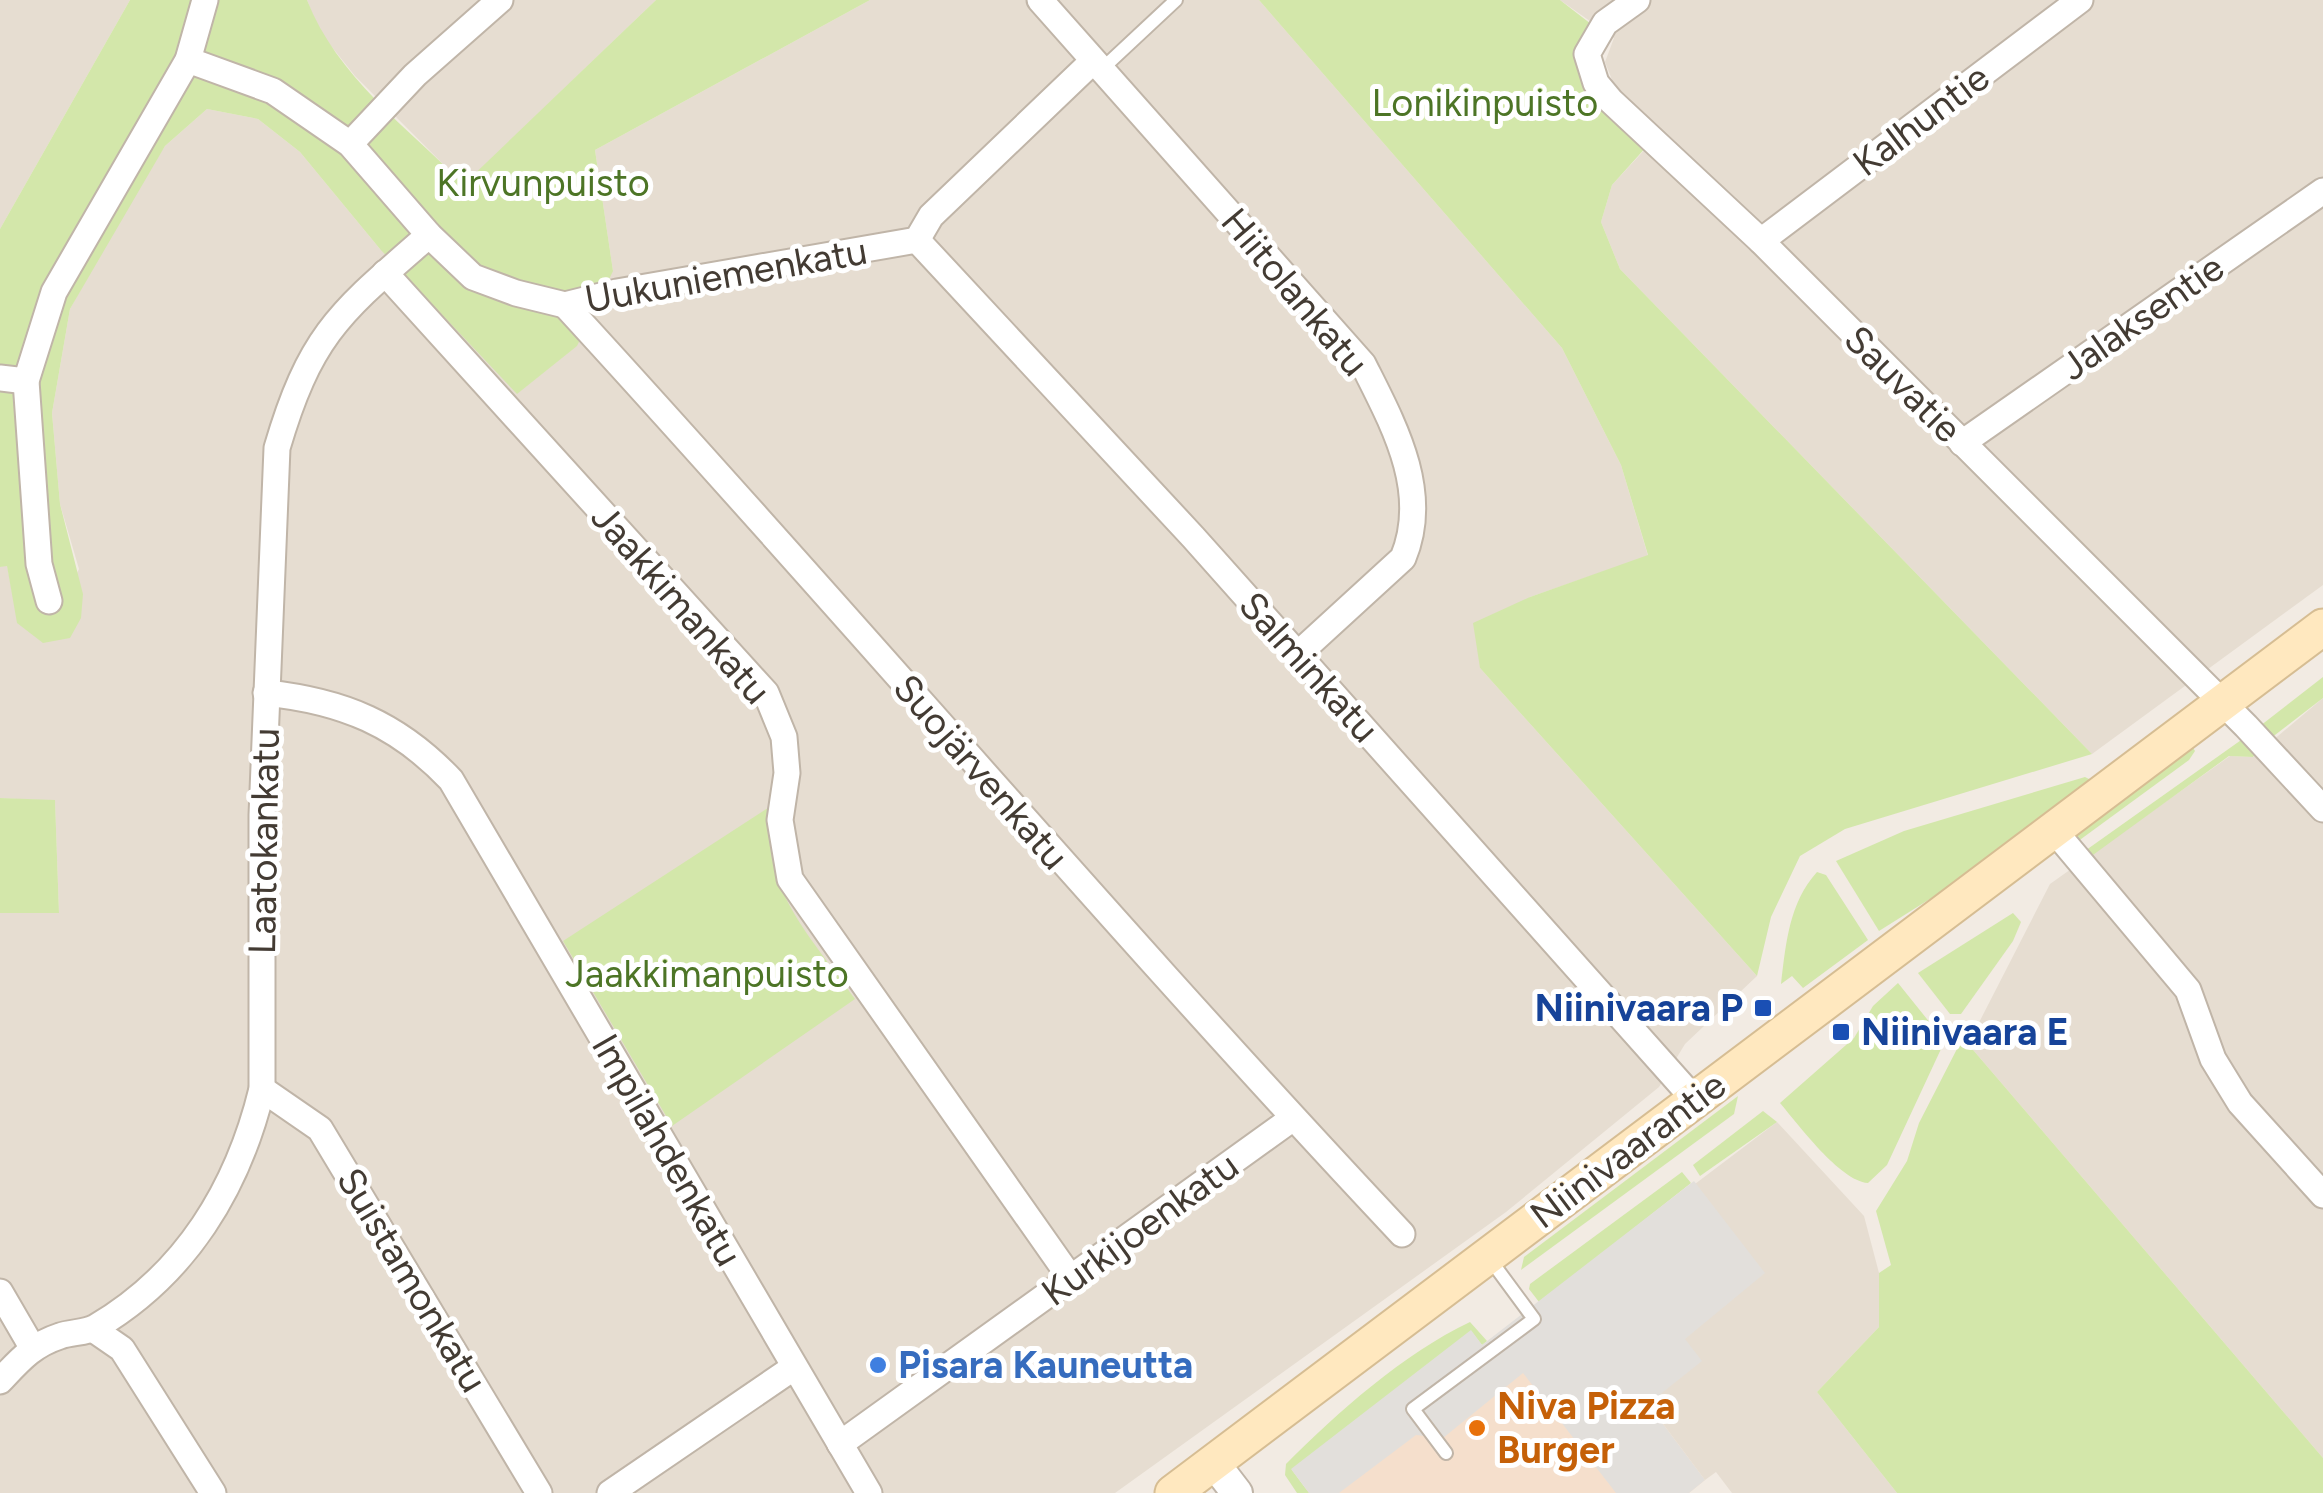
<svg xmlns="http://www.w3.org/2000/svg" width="2323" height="1493" font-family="Figtree,sans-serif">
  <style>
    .residential { fill: #e6ddd1 }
    .commercial { fill: #f5dfcc }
    .green { fill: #d3e7aa }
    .parking { fill: #e2dfdb }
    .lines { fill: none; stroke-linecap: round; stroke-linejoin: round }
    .service-casing { stroke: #c0b5a8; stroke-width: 16 }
    .minor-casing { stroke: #c0b5a8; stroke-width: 29 }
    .tertiary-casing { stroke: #c0b5a8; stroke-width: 34 }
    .secondary-casing { stroke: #d6bd93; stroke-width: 39 }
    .service { stroke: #fff; stroke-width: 12 }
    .minor { stroke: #fff; stroke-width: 25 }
    .tertiary { stroke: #fff; stroke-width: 30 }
    .secondary { stroke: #ffe8bf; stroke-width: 35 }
    .transit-dot { fill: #1a4fb4; stroke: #fff; stroke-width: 4 }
    .shop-dot { fill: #3f7fe0; stroke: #fff; stroke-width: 4 }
    .food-dot { fill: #e8710a; stroke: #fff; stroke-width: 4 }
    .labels { text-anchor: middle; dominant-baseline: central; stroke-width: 10; stroke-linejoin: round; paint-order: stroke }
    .park-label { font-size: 38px; fill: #4d7526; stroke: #fff }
    .street-label { font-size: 38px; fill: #433b33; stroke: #fff }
    .transit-label { font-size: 38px; font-weight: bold; fill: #164399; stroke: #fff; text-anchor: end }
    .shop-label { font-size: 38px; font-weight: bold; fill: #366cbe; stroke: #fff; text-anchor: start }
    .food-label { font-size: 38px; font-weight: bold; fill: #c56008; stroke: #fff; text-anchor: start }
  </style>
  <rect width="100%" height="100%" fill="#f2ebe3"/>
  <!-- residential -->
  <g class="residential">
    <path d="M 0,0 L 130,0 L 0,229 Z"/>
    <path d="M 307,0 L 656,0 L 464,185 L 355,76 L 319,31 Z"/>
    <path d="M 870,0 L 1259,0 L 1562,348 L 1621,465 L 1648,556 L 1530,597 L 1480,668 L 1757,976 L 1685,1044 L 1659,1087 L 1506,1212 L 1115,1493 L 0,1493 L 0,913 L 59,912 L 55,801 L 0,798 L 0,567 L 7,565 L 18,623 L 43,642 L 79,569 L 60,504 L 52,413 L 70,309 L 133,195 L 165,146 L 207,109 L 258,119 L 300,152 L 380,249 L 613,271 L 595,150 Z"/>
    <path d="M 1560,0 L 2323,0 L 2323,585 L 2092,754 L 1620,269 L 1601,222 L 1612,185 L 1662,131 L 1616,90 L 1605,62 L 1614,38 Z"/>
    <path d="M 2323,698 L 2323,1458 L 1968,1044 L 2050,884 L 2230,756 L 2253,757 Z"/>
    <path d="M 1777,1122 L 1864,1216 L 1879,1273 L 1879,1327 L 1817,1392 L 1897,1493 L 1732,1493 L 1716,1472 L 1705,1480 L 1560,1286 Z"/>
  </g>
  <!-- commercial -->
  <path class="commercial" d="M 1560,1286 L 1705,1480 L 1689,1493 L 1300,1493 Z"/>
  <!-- green -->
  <g class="green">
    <path d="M 130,0 L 307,0 C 336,75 408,129 464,184 L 656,0 L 870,0 L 595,150 L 613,271 L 577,346 L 517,394 L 380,249 L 300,152 L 258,119 L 207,109 L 165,146 L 70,309 L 52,413 L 60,504 L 83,594 L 81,618 L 70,638 L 43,643 L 17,623 L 7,566 L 0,567 L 0,229 Z"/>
    <path d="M 1259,0 L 1560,0 L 1591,24 L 1581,53 L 1648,145 L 1612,185 L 1601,222 L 1620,269 L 2092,754 L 1845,829 L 1800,856 L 1771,917 L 1757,976 L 1480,668 L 1473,623 L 1530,597 L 1648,555 L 1621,465 L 1562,348 Z"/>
    <path d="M 2323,677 L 2323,698 L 2271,738 L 2260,726 Z"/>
    <path d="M 2244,738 L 2257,752 L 2253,757 L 2229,756 L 2086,860 L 2082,853 Z"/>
    <path d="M 2192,746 L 2195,751 L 2189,760 L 2077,842 L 2079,828 Z"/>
    <path d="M 2085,777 L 2093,781 L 1968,875 L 1879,931 L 1836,861 L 1904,831 Z"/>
    <path d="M 0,798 L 55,800 L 59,913 L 0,913 Z"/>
    <path d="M 771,806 C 759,888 811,936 855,999 L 672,1126 L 563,941 Z"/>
    <path d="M 1817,872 L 1826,875 L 1868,940 L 1803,988 L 1792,976 L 1781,984 C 1786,943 1789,903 1817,872 Z"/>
    <path d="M 2013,913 L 2021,922 L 2013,941 L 1961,1014 L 1950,1014 L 1918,973 Z"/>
    <path d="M 1898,983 L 1943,1039 L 1941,1049 L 1887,1165 L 1868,1183 C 1840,1181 1798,1124 1780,1103 L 1854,1038 L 1873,1006 Z"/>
    <path d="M 1968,1044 L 2323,1458 L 2323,1493 L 1897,1493 L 1817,1392 L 1879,1327 L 1879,1273 L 1891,1265 L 1876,1211 L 1907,1161 L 1919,1123 L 1959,1045 Z"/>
    <path d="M 1738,1096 L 1734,1114 L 1521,1270 L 1524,1257 Z"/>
    <path d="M 1763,1111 L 1777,1122 L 1700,1176 L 1693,1165 Z"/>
    <path d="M 1682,1172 L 1691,1183 L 1561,1286 L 1546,1311 L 1529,1289 L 1530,1284 Z"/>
    <path d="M 1470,1322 L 1487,1341 L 1482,1345 L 1471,1331 L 1292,1470 L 1309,1493 L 1297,1493 L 1285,1475 L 1286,1464 C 1339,1411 1403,1354 1470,1322 Z"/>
  </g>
  <!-- parking -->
  <path class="parking" d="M 1694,1181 L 1765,1273 L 1685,1339 L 1702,1361 L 1648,1404 L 1705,1480 L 1689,1493 L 1616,1493 L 1523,1373 L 1443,1438 L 1416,1435 L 1339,1493 L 1309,1493 L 1291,1469 L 1471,1330 L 1482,1345 Z"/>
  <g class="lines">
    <defs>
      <g id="service">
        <path d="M 1101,70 L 1176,0"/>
        <path d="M 1446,1453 L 1413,1409 L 1534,1319 L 1489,1258"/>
      </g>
      <g id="minor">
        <path d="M 1040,0 L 1363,364 C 1393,424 1431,491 1403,558 L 1297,655"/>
        <path d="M 1637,0 L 1605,23 L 1587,54 L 1596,83 L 1611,101 L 1761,241 L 2246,726 L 2323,809"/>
        <path d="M 188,60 L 273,91 L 350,144 L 429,235 L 473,277 L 516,293 L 565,305 L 617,292 L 917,240 L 931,216 L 1093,61"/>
        <path d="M 350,144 L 415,75 L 500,0"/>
        <path d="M 917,240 L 1193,537 L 1694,1099"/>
        <path d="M 1761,241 L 2080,0"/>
        <path d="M 385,273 L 766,693 L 784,737 L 787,773 L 780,820 L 790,879 L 1072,1280"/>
        <path d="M 565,305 C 847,612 1116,930 1402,1234"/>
        <path d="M 0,378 L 26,381"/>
        <path d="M 1962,443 L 2323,191"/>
        <path d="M 49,601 L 39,564 L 26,381 L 54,292 L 188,60 L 205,0"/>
        <path d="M 266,693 C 343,701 398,724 451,780 L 869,1493"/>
        <path d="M 2052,828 L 2188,990 L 2213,1059 L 2240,1103 L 2323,1195"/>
        <path d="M 262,1089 L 320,1129 L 539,1493"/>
        <path d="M 0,1292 L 32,1347"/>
        <path d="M 93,1329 L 122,1349 L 213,1493"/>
        <path d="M 0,1381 C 19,1361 32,1345 60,1336 C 71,1332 86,1333 96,1327 C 186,1274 238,1188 262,1089 L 262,815 L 277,448 C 311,332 342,311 429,235"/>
        <path d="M 840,1444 L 1293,1118"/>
        <path d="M 610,1493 L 793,1368"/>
      </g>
      <path id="tertiary" d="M 1214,1463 L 1237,1493"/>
      <path id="secondary" d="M 1173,1493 L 2323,627"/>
    </defs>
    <!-- service casing -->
    <use href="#service" class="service-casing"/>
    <!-- minor casing -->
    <use href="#minor" class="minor-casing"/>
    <!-- tertiary casing -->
    <use href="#tertiary" class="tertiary-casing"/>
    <!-- secondary casing -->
    <use href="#secondary" class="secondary-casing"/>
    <!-- service -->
    <use href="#service" class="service"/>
    <!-- minor -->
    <use href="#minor" class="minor"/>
    <!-- tertiary -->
    <use href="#tertiary" class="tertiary"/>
    <!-- secondary -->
    <use href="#secondary" class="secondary"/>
  </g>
  <!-- markers -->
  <g class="transit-dot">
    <rect x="1753" y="998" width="20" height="20" rx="5"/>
    <rect x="1831" y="1022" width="20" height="20" rx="5"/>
  </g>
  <circle class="shop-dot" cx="878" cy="1365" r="10"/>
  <circle class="food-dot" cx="1477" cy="1428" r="10"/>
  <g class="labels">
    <!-- park labels -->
    <g class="park-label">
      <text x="1485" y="103">Lonikinpuisto</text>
      <text x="543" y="183">Kirvunpuisto</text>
      <text x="707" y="974">Jaakkimanpuisto</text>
    </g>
    <!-- street labels -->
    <g class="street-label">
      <text transform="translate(1921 120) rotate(-37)">Kalhuntie</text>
      <text transform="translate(726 275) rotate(-10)">Uukuniemenkatu</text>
      <text transform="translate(1295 292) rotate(50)">Hiitolankatu</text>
      <text transform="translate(2142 317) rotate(-35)">Jalaksentie</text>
      <text transform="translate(1903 384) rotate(45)">Sauvatie</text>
      <text transform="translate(681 604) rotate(49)">Jaakkimankatu</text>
      <text transform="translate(1309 667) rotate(48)">Salminkatu</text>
      <text transform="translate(981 772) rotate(49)">Suojärvenkatu</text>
      <text transform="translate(264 841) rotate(-89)">Laatokankatu</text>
      <text transform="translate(667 1150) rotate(60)">Impilahdenkatu</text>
      <text transform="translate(1628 1150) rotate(-37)">Niinivaarantie</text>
      <text transform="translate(1140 1229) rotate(-36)">Kurkijoenkatu</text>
      <text transform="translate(412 1280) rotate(59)">Suistamonkatu</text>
    </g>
    <!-- transit labels -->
    <g class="transit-label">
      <text x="1743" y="1008">Niinivaara P</text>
      <text x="1861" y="1032" text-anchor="start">Niinivaara E</text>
    </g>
    <!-- shop labels -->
    <g class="shop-label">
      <text x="898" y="1365">Pisara Kauneutta</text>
    </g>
    <!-- food labels -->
    <g class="food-label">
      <text x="1497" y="1406">Niva Pizza<tspan x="1497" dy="44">Burger</tspan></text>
    </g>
  </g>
</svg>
